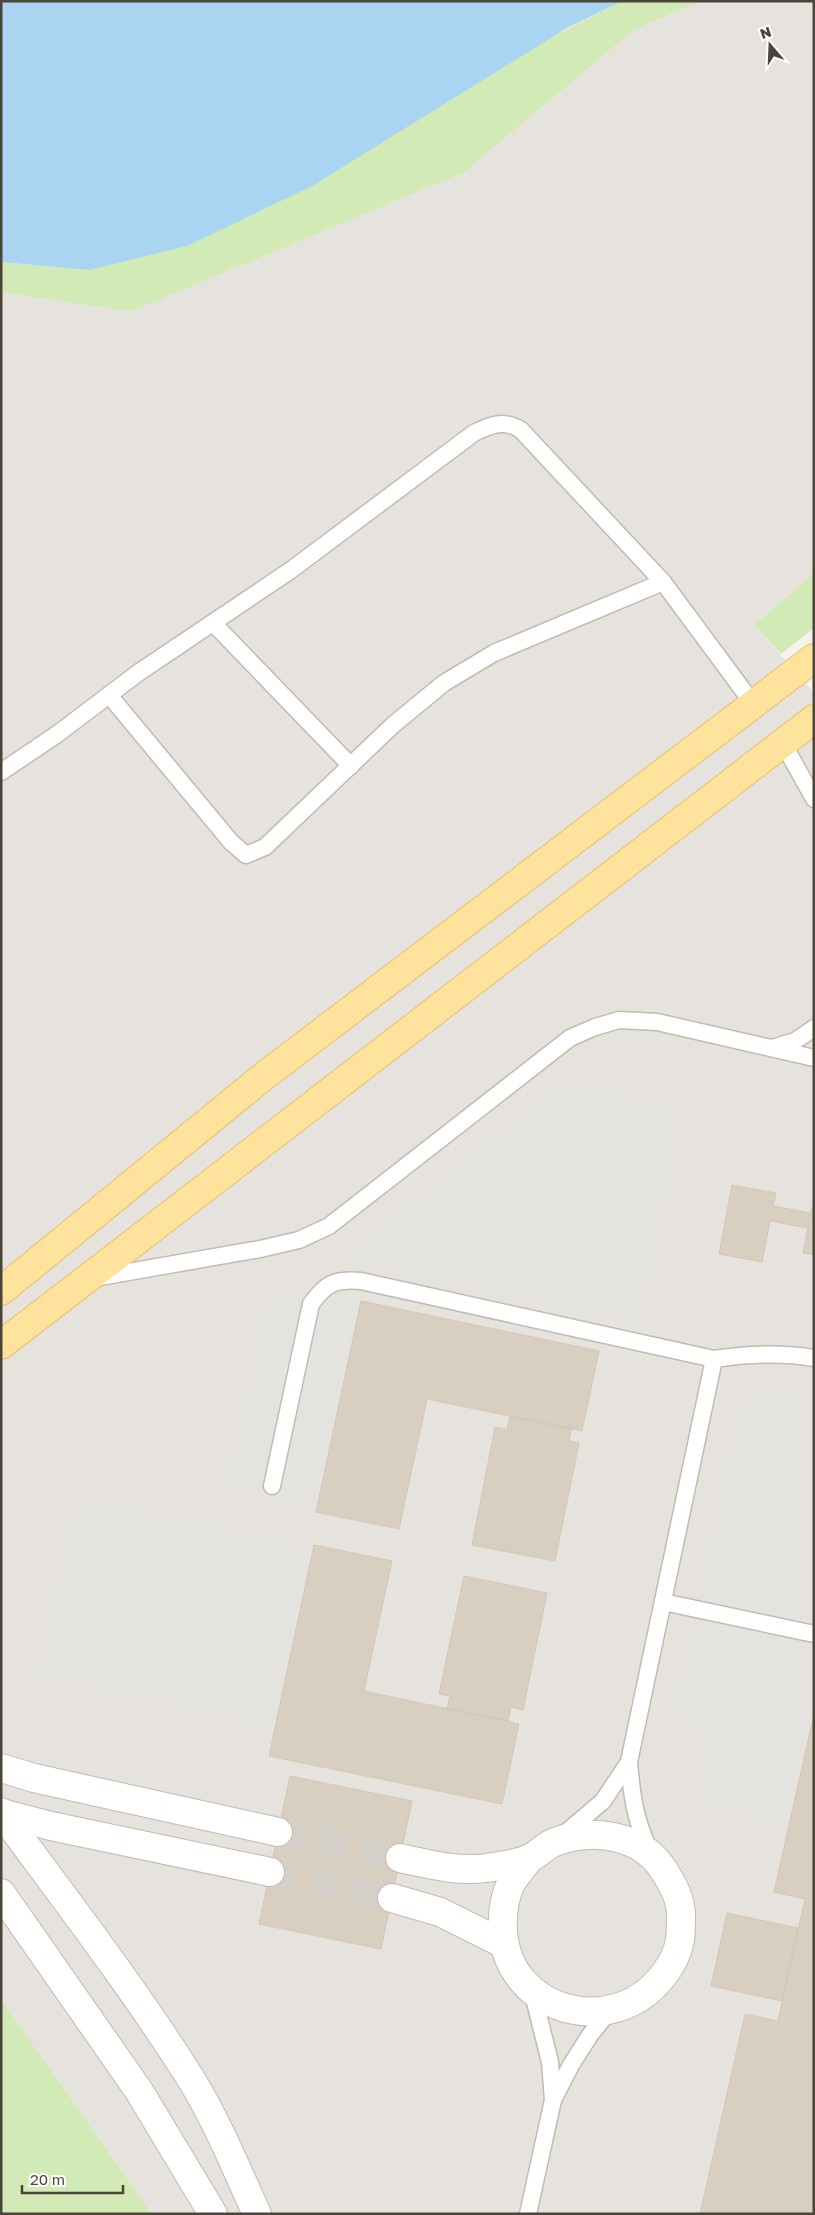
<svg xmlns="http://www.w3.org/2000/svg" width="815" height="2215" font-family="'Golos Text',sans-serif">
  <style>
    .industrial { fill: #e6e2dd }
    .green { fill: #d2eab5 }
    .parking { fill: #e5e3e0 }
    .water { fill: #a9d4f2 }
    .building { fill: #d8cfc1; stroke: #d3c7b4 }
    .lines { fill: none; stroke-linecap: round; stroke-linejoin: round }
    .minor-tunnel { stroke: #d4d0c8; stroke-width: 28; stroke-dasharray: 28 14; stroke-linecap: butt }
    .service-casing { stroke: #c2bbae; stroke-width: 19 }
    .minor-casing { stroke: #c2bbae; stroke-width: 30 }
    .primary-casing { stroke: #e6c16a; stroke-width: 30 }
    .service { stroke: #fff; stroke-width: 16 }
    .minor { stroke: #fff; stroke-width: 28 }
    .primary { stroke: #ffe39c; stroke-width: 28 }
  </style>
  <rect width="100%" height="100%" fill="#f6f3ec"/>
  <!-- industrial -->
  <path class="industrial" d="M 700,1 L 814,1 L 814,573 L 754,625 L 814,693 L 814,2214 L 152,2214 L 1,1999 L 1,292 L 130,312 L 463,173 L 634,30 Z"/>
  <!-- green -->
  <g class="green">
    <path d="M 623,1 L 700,1 L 634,30 L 463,173 L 130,312 L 1,292 L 1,262 L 89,270 Z"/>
    <path d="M 814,573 L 814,628 L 781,654 L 754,625 Z"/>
    <path d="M 1,1999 L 152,2214 L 1,2214 Z"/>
  </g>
  <!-- parking -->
  <g class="parking">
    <path d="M 562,1081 L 685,1105 L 643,1329 L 350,1266 L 353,1245 Z"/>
    <path d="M 293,1289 L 361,1301 L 316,1512 L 222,1491 L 264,1298 Z"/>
    <path d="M 787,1385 L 814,1391 L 814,1689 L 783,1826 L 692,1806 L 707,1728 L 668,1718 L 733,1419 L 743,1402 L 757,1390 Z"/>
    <path d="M 74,1494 L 314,1545 L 275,1730 L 34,1679 Z"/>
  </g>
  <!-- water -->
  <path class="water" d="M 1,1 L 623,1 L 567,28 L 312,186 L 187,246 L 89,270 L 1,262 Z"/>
  <!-- building -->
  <g class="building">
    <path d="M 732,1185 L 776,1193 L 773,1206 L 810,1213 L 814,1204 L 814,1255 L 803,1253 L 808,1228 L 770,1221 L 762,1262 L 719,1254 Z"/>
    <path d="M 361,1301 L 599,1351 L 582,1431 L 427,1399 L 399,1529 L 316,1512 Z"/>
    <path d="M 510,1416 L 571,1429 L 569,1441 L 579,1443 L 555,1561 L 472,1545 L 495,1427 L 507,1430 Z"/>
    <path d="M 314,1545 L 392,1561 L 364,1691 L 519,1724 L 502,1804 L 269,1756 Z"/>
    <path d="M 464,1576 L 547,1593 L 523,1710 L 511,1707 L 508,1721 L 447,1709 L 450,1696 L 439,1694 Z"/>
    <path d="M 814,1714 L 814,2214 L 700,2214 L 745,2014 L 778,2021 L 805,1899 L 774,1892 Z"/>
    <path d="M 290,1776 L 412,1801 L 381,1949 L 259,1924 Z"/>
    <path d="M 727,1913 L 798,1928 L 782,2001 L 711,1986 Z"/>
  </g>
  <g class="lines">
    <!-- minor-tunnel -->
    <g class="minor-tunnel">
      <path d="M 278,1832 L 400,1858"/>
      <path d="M 270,1872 L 392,1898"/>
    </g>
    <defs>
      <g id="service">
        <path d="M 213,623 L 351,766"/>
        <path d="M 109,695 L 231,842 L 246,855 L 265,847 L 393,725 L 444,683 L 494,653 L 663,582"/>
        <path d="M 783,743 L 814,799"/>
        <path d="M 1,772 L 56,735 L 138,673 L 291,570 L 474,433 C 490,425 504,419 521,430 L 663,582 L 754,705"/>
        <path d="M 772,1048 L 795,1041 L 814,1028"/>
        <path d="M 94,1278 L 260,1249 L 299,1240 L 329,1226 L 570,1038 L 595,1027 L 619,1020 L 657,1022 L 814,1058"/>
        <path d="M 272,1486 L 311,1304 C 326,1283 335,1279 361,1281 L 714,1359 C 748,1354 780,1352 814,1358"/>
        <path d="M 663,1602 L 814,1634"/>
        <path d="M 563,1835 L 603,1801 L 629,1762"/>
        <path d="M 650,1852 C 635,1819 632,1798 629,1762 L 714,1359"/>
        <path d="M 532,1990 L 550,2062 L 553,2100"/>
        <path d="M 528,2214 L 553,2100 L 571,2065 L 590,2035 L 611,2009"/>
      </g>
      <g id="minor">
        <path d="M 1,1768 L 34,1778 L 278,1832"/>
        <path d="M 1,1812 C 64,1898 129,1982 186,2071 C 215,2116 235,2166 257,2214"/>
        <path d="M 1,1813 L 51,1826 L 270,1872"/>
        <path d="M 400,1858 C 428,1864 457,1872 486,1868 C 499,1866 518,1864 530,1858 C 539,1854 546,1845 555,1842 C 592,1828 640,1834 663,1869 C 672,1883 682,1900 681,1918 C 681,1925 681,1933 680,1940 C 678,1953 670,1967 662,1977 C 612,2040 508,2012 503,1931 C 502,1915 504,1898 511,1883 C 516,1875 523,1867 529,1859"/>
        <path d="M 1,1893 L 139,2091 L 213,2214"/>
        <path d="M 392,1898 L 440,1912 L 504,1944"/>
      </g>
      <g id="primary">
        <path d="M 1,1291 L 264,1076 L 814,658"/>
        <path d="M 1,1345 L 814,719"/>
      </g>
    </defs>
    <!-- service casing -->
    <use href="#service" class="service-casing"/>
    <!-- minor casing -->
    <use href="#minor" class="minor-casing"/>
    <!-- primary casing -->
    <use href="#primary" class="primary-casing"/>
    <!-- service -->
    <use href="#service" class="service"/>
    <!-- minor -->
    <use href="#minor" class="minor"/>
    <!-- primary -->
    <use href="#primary" class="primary"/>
  </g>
  <!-- border -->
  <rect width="815" height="2215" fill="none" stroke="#4b4439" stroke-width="5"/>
  <!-- north arrow -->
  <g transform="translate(770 45) rotate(341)" stroke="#ffffff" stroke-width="4" paint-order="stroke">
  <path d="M0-4L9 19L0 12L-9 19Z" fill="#4b4439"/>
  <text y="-8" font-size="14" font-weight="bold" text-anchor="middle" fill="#4b4439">N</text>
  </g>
  <!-- scale -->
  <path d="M22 2185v8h101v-8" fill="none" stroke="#4b4439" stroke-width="2.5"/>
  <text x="30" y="2185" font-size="15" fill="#4b4439" stroke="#ffffff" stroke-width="4" paint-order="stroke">20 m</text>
</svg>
